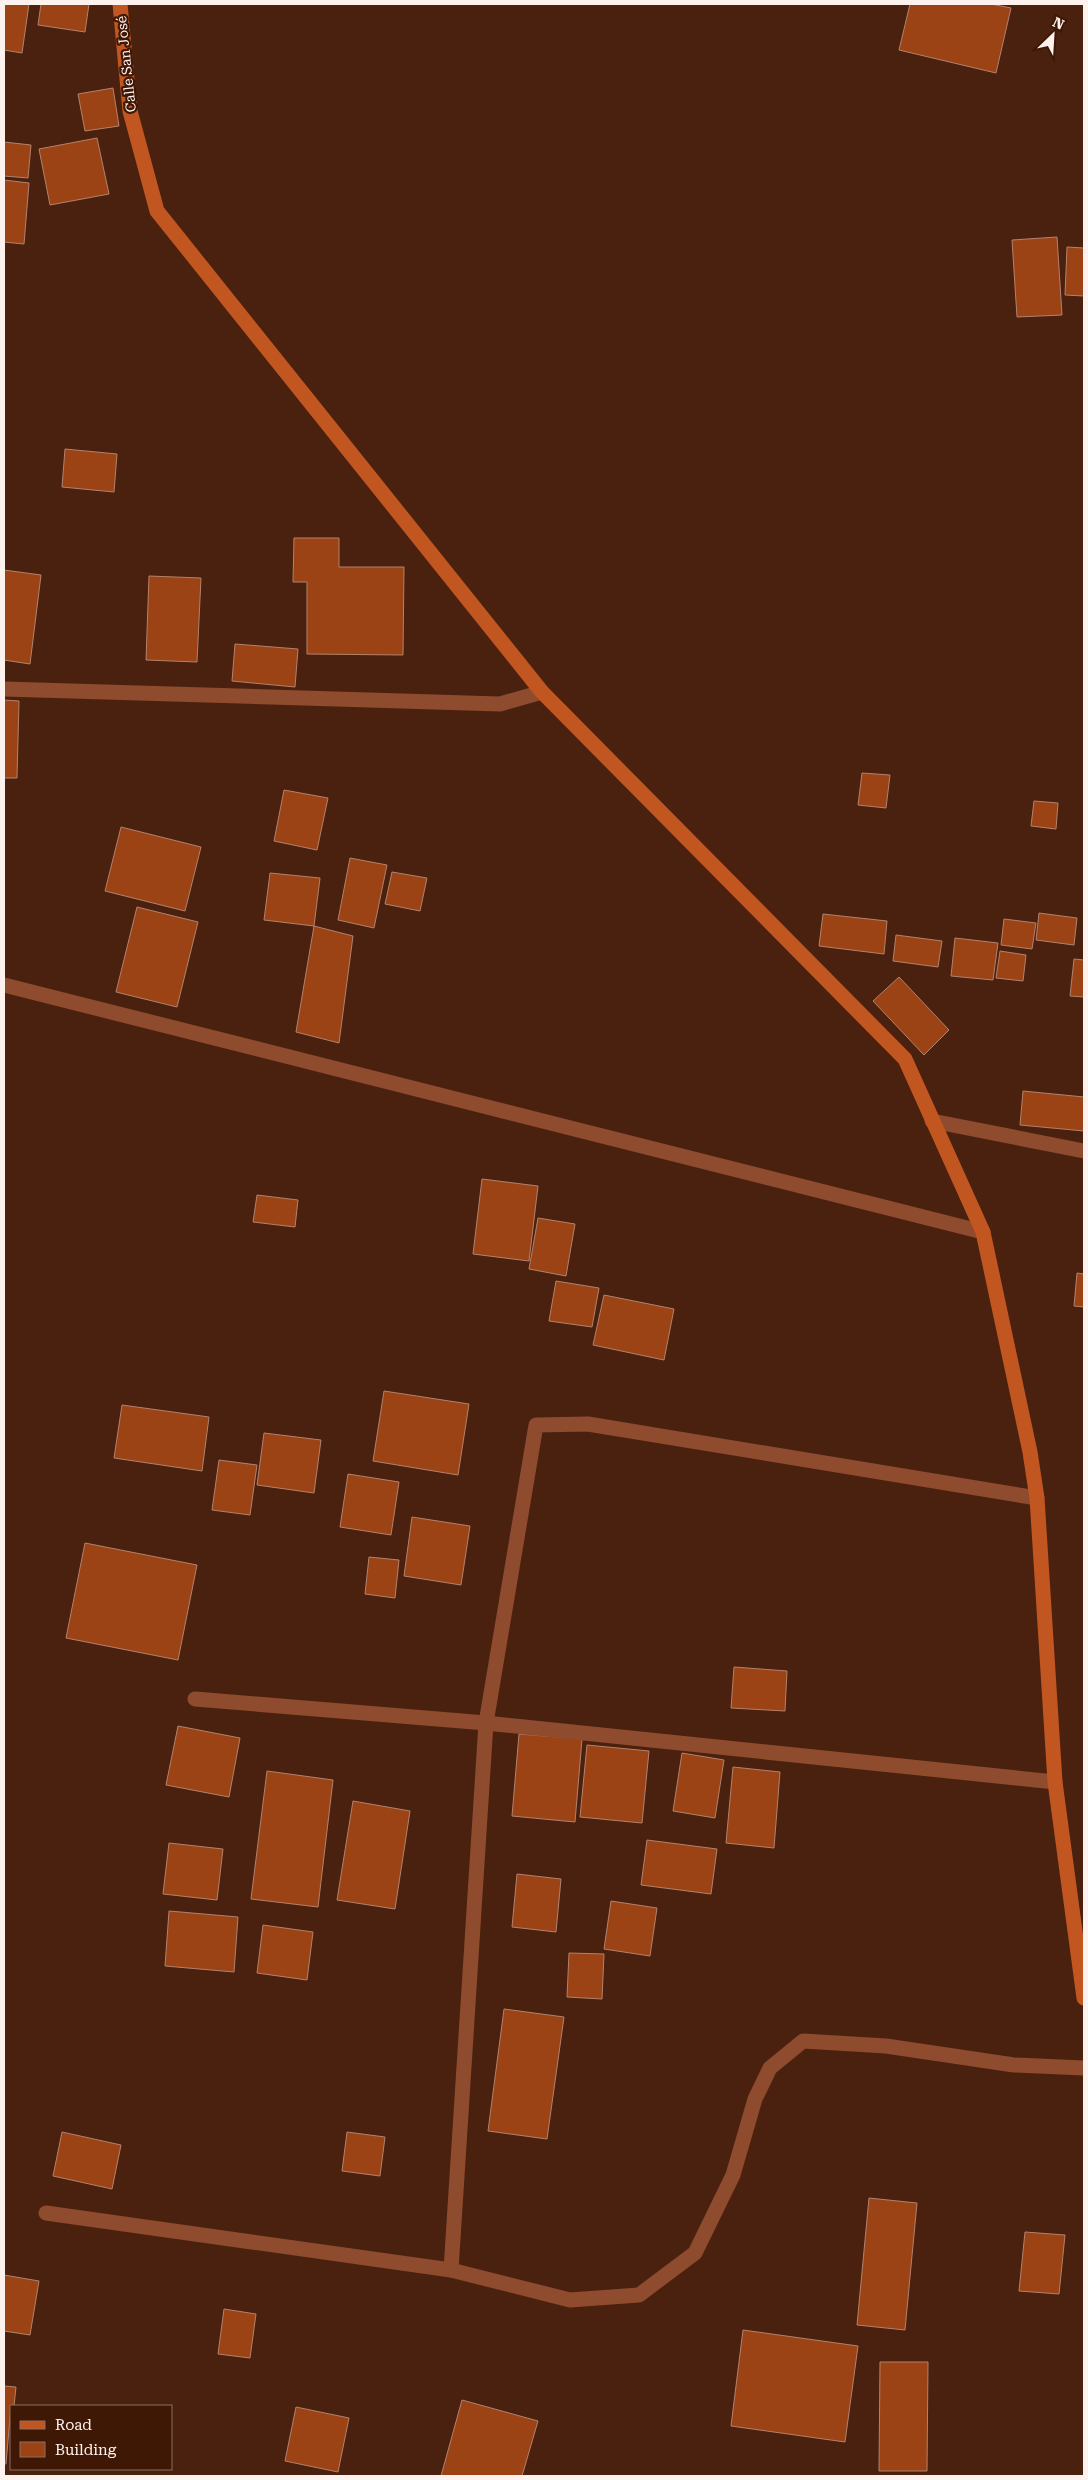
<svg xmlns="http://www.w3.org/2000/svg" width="1088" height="2480" font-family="'Roboto Serif',serif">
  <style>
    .building { fill: #9c4315; stroke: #b3826d }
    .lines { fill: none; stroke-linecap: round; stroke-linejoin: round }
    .street { stroke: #8e4b2d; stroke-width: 15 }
    .secondary { stroke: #c25620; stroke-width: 15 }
    .labels { text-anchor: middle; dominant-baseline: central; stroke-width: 4.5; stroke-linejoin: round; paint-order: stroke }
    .street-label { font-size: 14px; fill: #fdf2ed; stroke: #3f1705 }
  </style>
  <rect width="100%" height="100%" fill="#4a210f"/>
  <!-- building -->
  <g class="building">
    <path d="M 4,4 L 29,4 L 22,53 L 4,50 Z"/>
    <path d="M 41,4 L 89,4 L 85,32 L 38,25 Z"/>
    <path d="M 910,4 L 991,4 L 1011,8 L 996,73 L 899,50 Z"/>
    <path d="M 113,88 L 119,126 L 85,131 L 78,94 Z"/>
    <path d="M 97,138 L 109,194 L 50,205 L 39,149 Z"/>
    <path d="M 4,142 L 31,145 L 28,178 L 4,176 Z"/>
    <path d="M 4,180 L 29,183 L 24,244 L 4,242 Z"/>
    <path d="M 1057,237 L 1062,315 L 1017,317 L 1012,240 Z"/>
    <path d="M 1067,247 L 1084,248 L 1084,296 L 1065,295 Z"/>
    <path d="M 65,449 L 117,454 L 114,492 L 62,487 Z"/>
    <path d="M 294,538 L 339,538 L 339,567 L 404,567 L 403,655 L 307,654 L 307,582 L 293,582 Z"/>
    <path d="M 4,570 L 41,575 L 30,664 L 4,660 Z"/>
    <path d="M 149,576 L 201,578 L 197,662 L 146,660 Z"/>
    <path d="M 235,644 L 298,649 L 295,687 L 232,681 Z"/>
    <path d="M 4,700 L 19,701 L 17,778 L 4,778 Z"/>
    <path d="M 862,773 L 890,775 L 886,808 L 858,805 Z"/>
    <path d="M 284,790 L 328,798 L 317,850 L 274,841 Z"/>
    <path d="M 1034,801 L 1058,803 L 1056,829 L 1031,826 Z"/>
    <path d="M 121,827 L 201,847 L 185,911 L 105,891 Z"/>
    <path d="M 350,858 L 387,865 L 374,928 L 338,920 Z"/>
    <path d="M 392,872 L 427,878 L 420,911 L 385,904 Z"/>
    <path d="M 270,873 L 320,878 L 314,926 L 264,920 Z"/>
    <path d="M 137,907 L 198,922 L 177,1007 L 116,992 Z"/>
    <path d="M 1039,913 L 1077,918 L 1074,945 L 1036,940 Z"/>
    <path d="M 823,914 L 887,921 L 884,954 L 819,946 Z"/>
    <path d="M 1004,919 L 1036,923 L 1032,949 L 1001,945 Z"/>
    <path d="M 314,926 L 353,936 L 339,1043 L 296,1032 Z"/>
    <path d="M 896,935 L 942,941 L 938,967 L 893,961 Z"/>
    <path d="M 955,938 L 998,943 L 993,980 L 951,976 Z"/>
    <path d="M 1000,951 L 1026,955 L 1023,981 L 996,978 Z"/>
    <path d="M 1074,959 L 1084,960 L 1084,997 L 1070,996 Z"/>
    <path d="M 899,977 L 949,1030 L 924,1055 L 873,1001 Z"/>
    <path d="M 1023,1091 L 1084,1097 L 1084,1131 L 1020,1125 Z"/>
    <path d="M 482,1179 L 538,1186 L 529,1261 L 473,1254 Z"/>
    <path d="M 257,1195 L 298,1200 L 295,1227 L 253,1222 Z"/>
    <path d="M 538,1218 L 575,1224 L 566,1276 L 529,1269 Z"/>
    <path d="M 1077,1273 L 1084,1274 L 1084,1307 L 1074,1306 Z"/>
    <path d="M 556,1281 L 599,1288 L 592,1327 L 549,1321 Z"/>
    <path d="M 604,1295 L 674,1309 L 664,1360 L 593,1345 Z"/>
    <path d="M 384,1391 L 469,1404 L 458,1475 L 373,1461 Z"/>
    <path d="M 122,1405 L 209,1417 L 202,1471 L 114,1458 Z"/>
    <path d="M 264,1433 L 321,1440 L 314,1493 L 257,1485 Z"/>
    <path d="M 219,1460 L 257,1465 L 250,1515 L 212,1510 Z"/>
    <path d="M 348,1474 L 399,1482 L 391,1535 L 340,1527 Z"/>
    <path d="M 412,1517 L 470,1526 L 461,1585 L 404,1576 Z"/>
    <path d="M 85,1543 L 197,1565 L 178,1660 L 66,1638 Z"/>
    <path d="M 369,1557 L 399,1560 L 395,1598 L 365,1594 Z"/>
    <path d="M 734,1667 L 787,1671 L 785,1711 L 731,1708 Z"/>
    <path d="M 178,1726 L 240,1738 L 229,1797 L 166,1785 Z"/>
    <path d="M 519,1734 L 582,1739 L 575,1822 L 512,1816 Z"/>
    <path d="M 587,1745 L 649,1751 L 642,1823 L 580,1817 Z"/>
    <path d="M 682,1753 L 724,1760 L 715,1818 L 673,1811 Z"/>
    <path d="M 733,1767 L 780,1772 L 774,1848 L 726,1843 Z"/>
    <path d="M 267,1771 L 333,1780 L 318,1907 L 251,1899 Z"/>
    <path d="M 353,1801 L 410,1811 L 395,1909 L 337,1900 Z"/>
    <path d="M 647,1840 L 717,1849 L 711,1894 L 641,1885 Z"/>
    <path d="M 169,1843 L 223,1849 L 217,1900 L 163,1894 Z"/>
    <path d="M 517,1874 L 561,1879 L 556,1932 L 512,1927 Z"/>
    <path d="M 611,1901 L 657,1908 L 650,1956 L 604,1949 Z"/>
    <path d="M 169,1911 L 238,1917 L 234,1972 L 165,1966 Z"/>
    <path d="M 263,1925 L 313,1932 L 307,1980 L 257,1973 Z"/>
    <path d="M 569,1953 L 604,1954 L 602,1999 L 567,1997 Z"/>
    <path d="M 504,2009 L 564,2017 L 547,2139 L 488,2131 Z"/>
    <path d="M 62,2132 L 121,2145 L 112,2189 L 53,2176 Z"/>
    <path d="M 347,2132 L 385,2137 L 380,2176 L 342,2171 Z"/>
    <path d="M 869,2198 L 917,2203 L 905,2330 L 857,2325 Z"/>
    <path d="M 1025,2232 L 1065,2235 L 1059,2294 L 1019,2291 Z"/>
    <path d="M 4,2275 L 39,2281 L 30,2335 L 4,2331 Z"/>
    <path d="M 224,2309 L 256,2314 L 250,2358 L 218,2354 Z"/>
    <path d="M 743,2330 L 858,2346 L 845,2442 L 731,2426 Z"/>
    <path d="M 880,2362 L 928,2362 L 927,2471 L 879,2471 Z"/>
    <path d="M 4,2386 L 16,2387 L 14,2406 L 11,2406 L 6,2464 L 4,2464 Z"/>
    <path d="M 462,2400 L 538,2421 L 522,2476 L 441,2476 Z"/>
    <path d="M 296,2407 L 349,2418 L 338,2472 L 285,2461 Z"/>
  </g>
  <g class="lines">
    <!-- street -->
    <g class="street">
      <path d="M 4,689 L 500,704 L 542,692"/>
      <path d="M 4,985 L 983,1232"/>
      <path d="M 932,1121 L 1084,1151"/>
      <path d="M 195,1699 L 486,1723 L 1055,1782"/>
      <path d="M 46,2213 L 451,2270 L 570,2300 L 639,2295 L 695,2253 L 733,2175 L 755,2099 L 770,2068 L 803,2041 L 886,2046 L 1014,2065 L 1084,2068"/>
      <path d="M 451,2270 L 486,1723 L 536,1425 L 588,1424 L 1037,1498"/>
    </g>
    <!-- secondary -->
    <path class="secondary" d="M 120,4 L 130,111 L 157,211 L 542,692 L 905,1059 L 983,1232 L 1030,1452 L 1037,1498 L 1055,1782 L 1084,1998"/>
  </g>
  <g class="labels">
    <!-- street labels -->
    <g class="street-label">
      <text transform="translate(126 64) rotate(-96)">Calle San José</text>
    </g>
  </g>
  <!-- border -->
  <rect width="1088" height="2480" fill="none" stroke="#fdf2ed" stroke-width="10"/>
  <!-- legend -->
  <rect x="10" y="2405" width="162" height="65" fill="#3f1705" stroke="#8b6f62"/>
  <rect x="20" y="2421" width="25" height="8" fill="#c25620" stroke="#8b6f62"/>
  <text x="55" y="2430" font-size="15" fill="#fdf2ed">Road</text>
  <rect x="20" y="2442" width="25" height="15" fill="#9c4315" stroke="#8b6f62"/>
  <text x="55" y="2455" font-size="15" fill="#fdf2ed">Building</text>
  <!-- north arrow -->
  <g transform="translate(1053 35) rotate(25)" stroke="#3f1705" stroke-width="4" paint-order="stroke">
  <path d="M0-4L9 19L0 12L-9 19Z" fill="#fdf2ed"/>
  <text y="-8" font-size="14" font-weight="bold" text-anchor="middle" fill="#fdf2ed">N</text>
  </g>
</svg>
